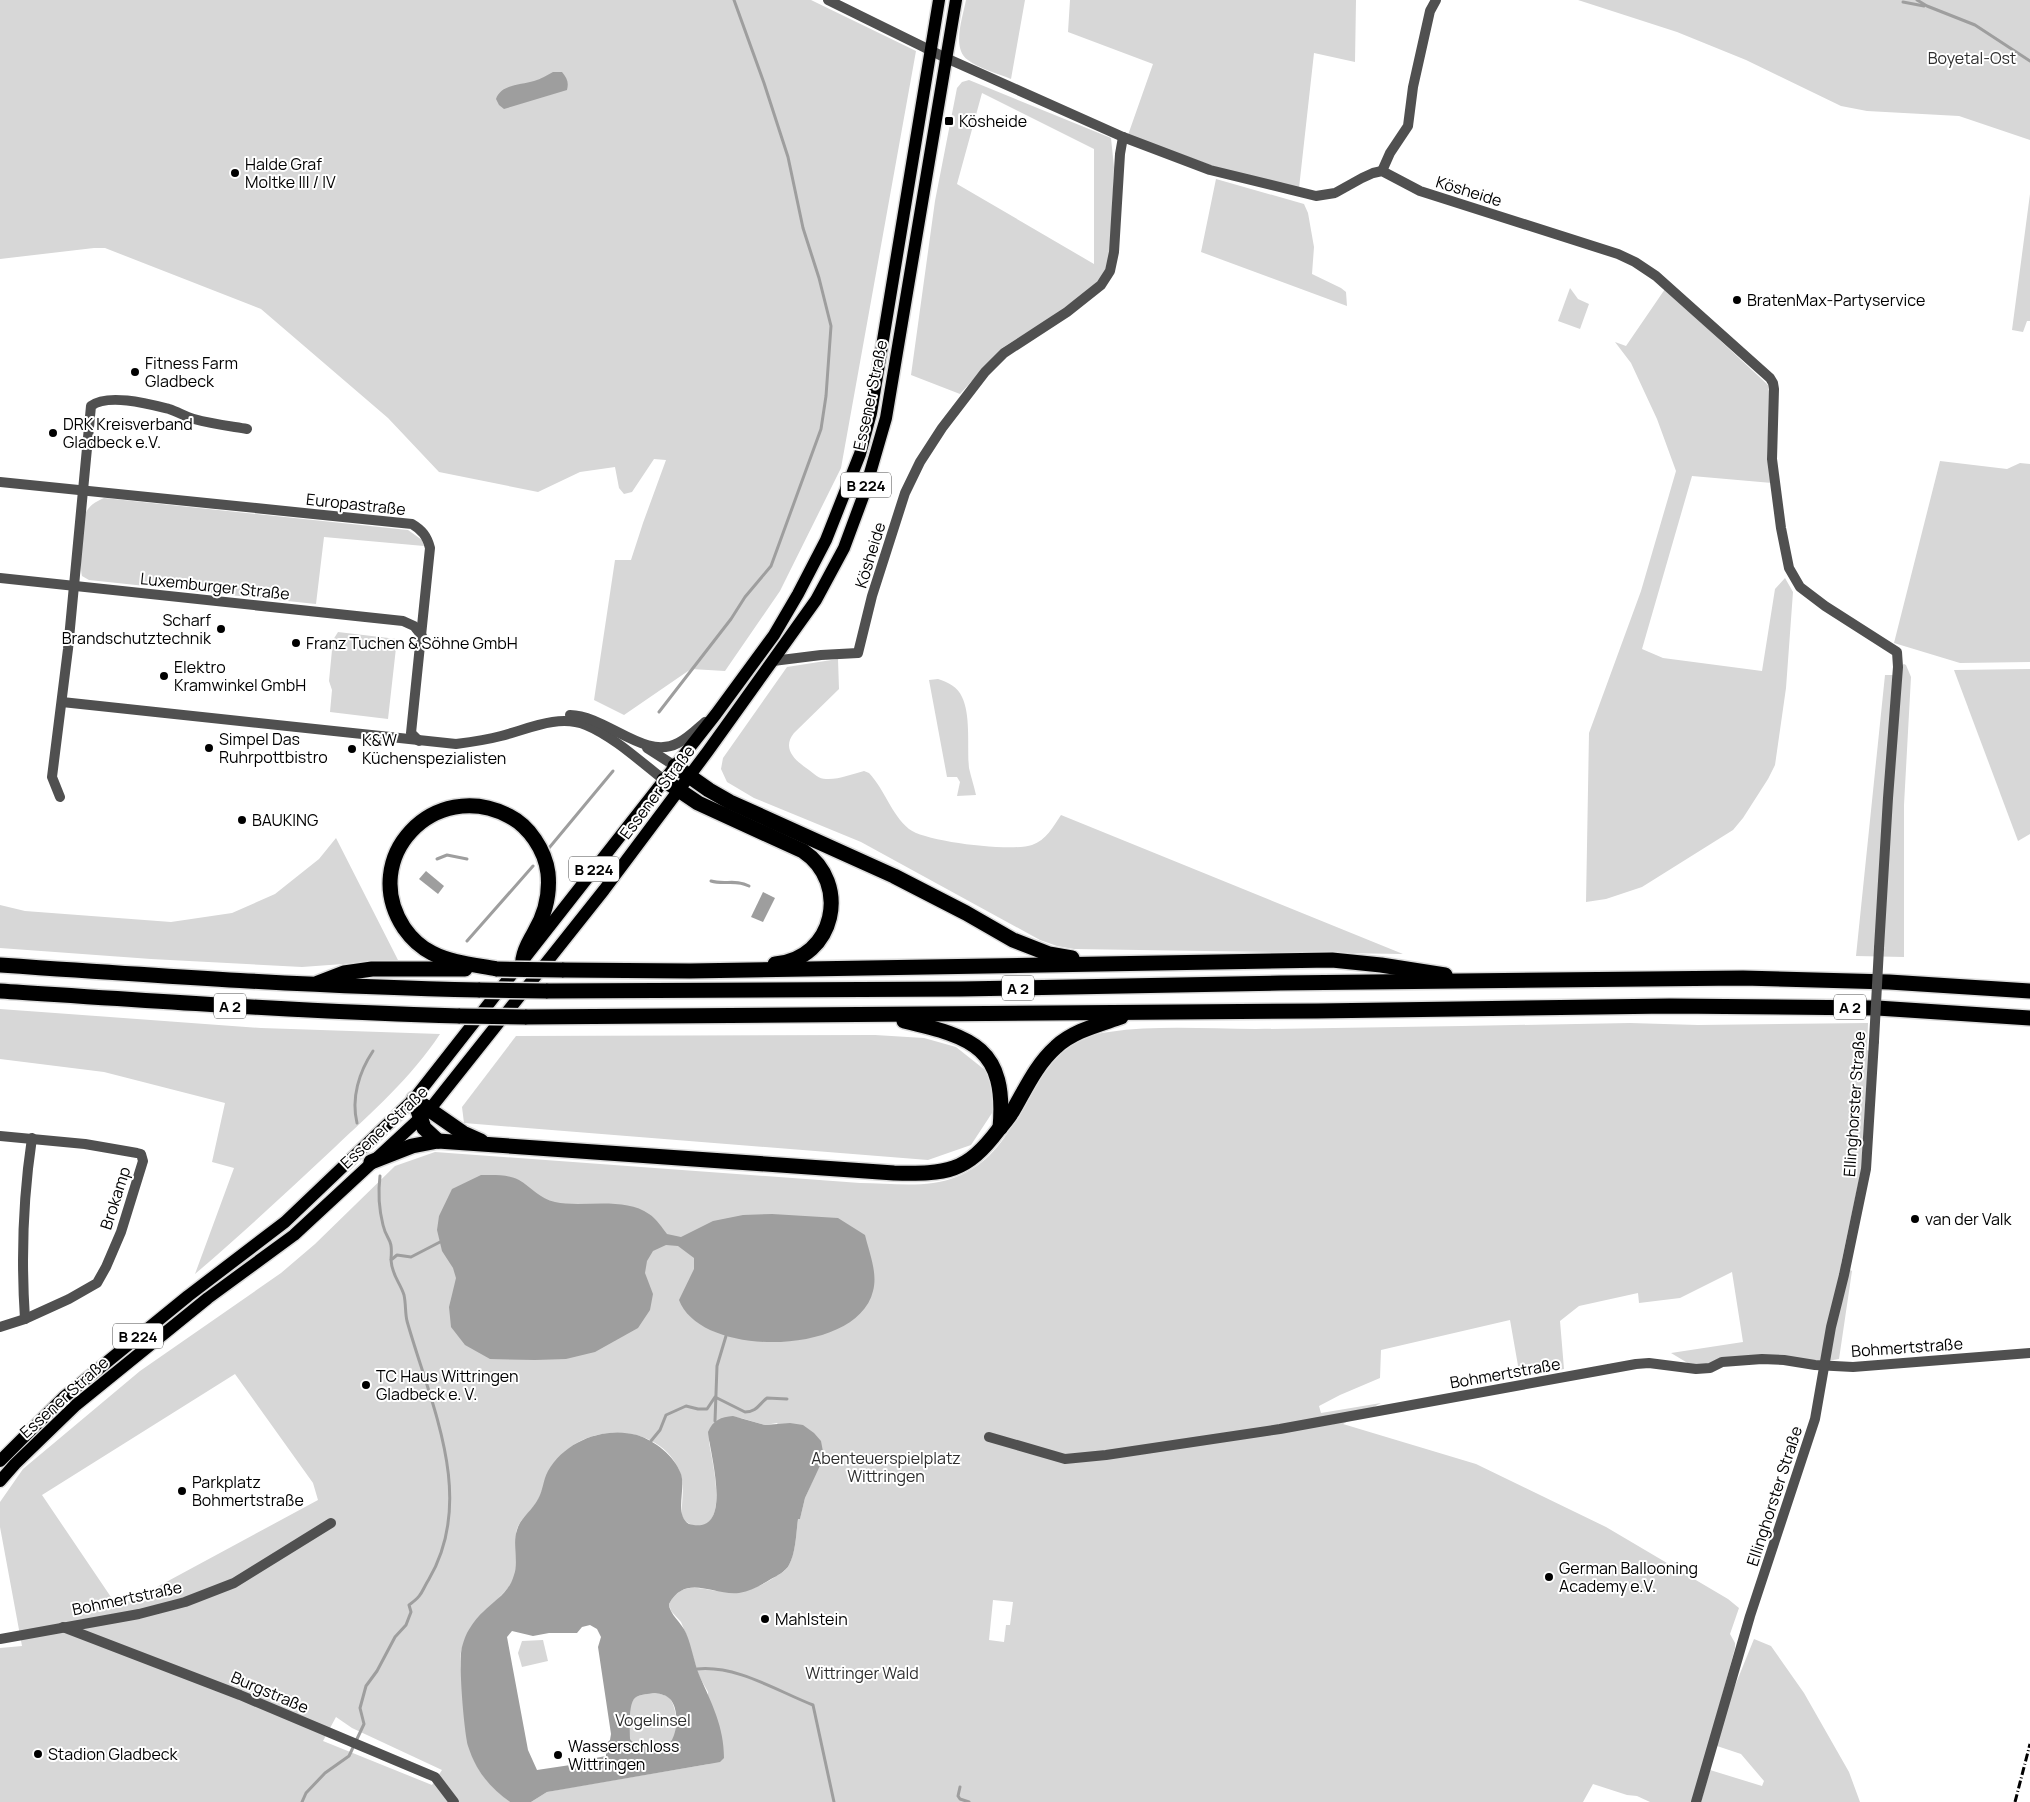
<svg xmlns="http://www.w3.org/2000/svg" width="2030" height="1802" font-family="Manrope,sans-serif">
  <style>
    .green { fill: #d7d7d7; fill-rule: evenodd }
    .water { fill: #9e9e9e; fill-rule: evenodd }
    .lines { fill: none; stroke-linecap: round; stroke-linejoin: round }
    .stream { stroke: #9e9e9e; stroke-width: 3 }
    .primary-casing { stroke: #dbdbdb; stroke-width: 15 }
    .motorway-casing { stroke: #dbdbdb; stroke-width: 18 }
    .minor { stroke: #505050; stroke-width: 10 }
    .tertiary { stroke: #505050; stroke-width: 10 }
    .primary { stroke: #000; stroke-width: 12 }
    .motorway { stroke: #000; stroke-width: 15 }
    .rail { stroke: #000; stroke-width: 3; stroke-dasharray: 8 2.5 1 2.5; stroke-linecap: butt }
    .motorway-bridge-casing { stroke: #dbdbdb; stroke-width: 18; stroke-linecap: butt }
    .minor-bridge { stroke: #505050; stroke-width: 10 }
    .motorway-bridge { stroke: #000; stroke-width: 15 }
    .poi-dot { fill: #000; stroke: #fff; stroke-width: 2 }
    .labels { text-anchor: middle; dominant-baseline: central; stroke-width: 4; stroke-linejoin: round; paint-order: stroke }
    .shield { fill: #fff; stroke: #4c4c4c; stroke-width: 1 }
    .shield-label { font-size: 15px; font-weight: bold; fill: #000 }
    .park-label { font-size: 16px; fill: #2e2e2e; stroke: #fff }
    .poi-label { font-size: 16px; fill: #000; stroke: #fff; text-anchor: start }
    .street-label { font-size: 16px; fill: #000; stroke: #fff }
  </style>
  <rect width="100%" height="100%" fill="#fff"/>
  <!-- green -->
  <g class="green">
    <path d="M 0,0 L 811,0 L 916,51 L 841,468 L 780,591 L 725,671 L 691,669 L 624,715 L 594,700 L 615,560 L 631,560 L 643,523 L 666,460 L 654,459 L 632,492 L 624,494 L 619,488 L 615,467 L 580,472 L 538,492 L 439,472 L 388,418 L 261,309 L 105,248 L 94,248 L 0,259 Z"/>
    <path d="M 966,0 L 1025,0 L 1011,79 C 999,74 978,68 968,60 C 951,48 963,17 966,0 Z"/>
    <path d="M 1070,0 L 1356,0 L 1355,62 L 1314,53 L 1299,188 L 1216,167 L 1128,135 L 1153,64 L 1068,32 Z"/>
    <path d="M 1578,0 L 2030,0 L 2030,140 L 1959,116 L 1867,111 L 1841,106 L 1746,60 L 1677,32 Z"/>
    <path d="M 969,80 L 1111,138 L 1114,167 L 1110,256 L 1105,274 L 1094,286 L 1050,318 L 1002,348 L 960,394 L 911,375 L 935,201 L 957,88 L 962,82 ZM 982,93 L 1094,149 L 1094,264 L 957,184 Z"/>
    <path d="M 1216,179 L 1304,204 L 1308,213 L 1314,247 L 1312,274 L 1341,288 L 1346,292 L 1347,306 L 1201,252 Z"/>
    <path d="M 2030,194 L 2030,321 L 2027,321 L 2023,332 L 2012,330 Z"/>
    <path d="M 1570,288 L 1578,299 L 1589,304 L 1580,329 L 1558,321 Z"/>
    <path d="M 1665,289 L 1768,385 L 1770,398 L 1767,457 L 1772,483 L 1692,476 L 1642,649 L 1663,658 L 1762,671 L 1775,589 L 1785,578 L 1793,592 L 1786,688 L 1775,765 L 1768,779 L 1743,818 L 1733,830 L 1642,887 L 1606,899 L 1586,902 L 1589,733 L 1641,591 L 1676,471 L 1657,419 L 1631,363 L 1615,342 L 1626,346 Z"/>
    <path d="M 1940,461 L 2007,469 L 2020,463 L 2030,464 L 2030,662 L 1960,663 L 1894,643 Z"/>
    <path d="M 104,498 L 408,530 L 422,540 L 424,546 L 324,537 L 316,604 L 89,580 L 82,576 C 79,566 82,522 86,512 C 90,505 97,501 104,498 Z"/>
    <path d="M 338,632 L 397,639 L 388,719 L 330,712 L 332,690 L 329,681 L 333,640 Z"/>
    <path d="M 838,659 L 839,689 L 794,733 C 781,749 796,761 809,770 C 814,774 819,779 826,779 C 838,780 852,774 864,771 L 869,773 C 885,790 891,814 909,829 C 925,842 1012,852 1032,845 C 1046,840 1053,827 1061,815 L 1403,954 L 1074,949 L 1057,946 L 1040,940 L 861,842 L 754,798 L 727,782 L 721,769 L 723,758 L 787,667 Z"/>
    <path d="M 1904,664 L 1906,665 L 1911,677 L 1904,805 L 1904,957 L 1856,956 L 1885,675 L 1900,675 L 1900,666 Z"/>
    <path d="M 2030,669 L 2030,834 L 2018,841 L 1954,670 Z"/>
    <path d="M 938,679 C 948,682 958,687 962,697 C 971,715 967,748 969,768 C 971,777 974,786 976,795 L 957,796 L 960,782 L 957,777 L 947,777 L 929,680 Z"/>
    <path d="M 336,838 L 398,960 L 302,967 L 151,959 L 0,948 L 0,905 L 25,911 L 171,922 L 232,913 L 275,894 L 319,859 Z"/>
    <path d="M 0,1009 L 261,1028 L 440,1034 C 411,1078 372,1112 334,1148 C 288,1191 243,1233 195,1274 L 234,1168 L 212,1162 L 225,1103 L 104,1072 L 0,1059 Z"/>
    <path d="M 1630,1023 L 1698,1025 L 1868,1023 L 1867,1050 L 1869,1051 L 1861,1170 L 1841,1264 L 1852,1271 L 1839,1359 L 1815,1363 L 1787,1357 L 1696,1368 L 1671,1353 L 1743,1342 L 1732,1272 L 1680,1298 L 1639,1303 L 1638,1293 L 1579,1306 L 1560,1321 L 1564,1369 L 1520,1377 L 1510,1320 L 1381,1350 L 1380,1378 L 1340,1395 L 1319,1406 L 1321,1413 L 1381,1403 L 1343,1424 L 1476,1464 L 1606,1527 L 1728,1599 L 1739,1608 L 1730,1634 L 1735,1643 L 1735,1648 L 1693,1802 L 1650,1802 L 1637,1796 L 1627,1795 L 1593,1784 L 1583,1802 L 531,1802 L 547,1792 L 562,1789 L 709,1764 L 708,1692 L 699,1676 L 686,1634 L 681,1622 L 671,1611 L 669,1604 C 684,1577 704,1592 727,1592 C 745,1593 760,1587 775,1577 C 780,1574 787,1570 789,1565 C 796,1551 796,1534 798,1519 L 800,1519 L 805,1498 L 812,1482 L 777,1423 L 765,1425 L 741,1418 L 727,1417 L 709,1442 C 712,1461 729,1526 698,1526 C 690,1525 686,1523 682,1516 C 681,1503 685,1488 681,1475 C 664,1424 589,1420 558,1459 C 547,1472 544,1492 534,1506 C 528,1515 517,1521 516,1534 C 514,1547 518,1562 515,1575 C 511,1587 503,1593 495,1602 C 489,1608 464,1641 462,1648 C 459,1656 461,1670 462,1678 C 462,1691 463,1703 465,1716 C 469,1758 476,1775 510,1802 L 0,1802 L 0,1648 L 22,1646 L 0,1527 L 0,1502 L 23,1469 L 140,1371 L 281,1273 L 315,1244 L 395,1166 L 435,1152 L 860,1183 C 891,1183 927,1189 956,1177 C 1026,1150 1020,1065 1088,1036 C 1094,1034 1102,1033 1109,1032 C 1157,1025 1207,1029 1256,1029 C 1381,1028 1506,1025 1630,1023 ZM 235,1374 L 313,1483 L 318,1500 L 131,1601 L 115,1603 L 42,1495 ZM 993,1600 L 1013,1602 L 1010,1625 L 1006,1625 L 1004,1642 L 989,1640 ZM 336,1717 L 352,1728 L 442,1770 L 432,1785 L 323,1741 Z"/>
    <path d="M 875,1035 L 924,1038 L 956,1047 L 990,1074 L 994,1110 L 971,1145 L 928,1160 L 464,1123 L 462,1107 L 516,1036 Z"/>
    <path d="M 1754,1639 L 1771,1646 L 1804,1693 L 1849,1772 L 1860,1802 L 1701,1802 L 1710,1770 L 1762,1786 L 1764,1781 L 1741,1754 L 1717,1746 L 1730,1698 Z"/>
    <path d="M 543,1640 L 548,1661 L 522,1667 L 518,1653 L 522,1641 Z"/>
    <path d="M 655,1693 C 661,1694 669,1695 672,1702 C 678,1715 679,1739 666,1747 L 659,1747 L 652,1744 L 636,1745 L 630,1739 C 630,1728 626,1706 635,1698 C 639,1694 649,1694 655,1693 Z"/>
  </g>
  <!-- water -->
  <g class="water">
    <path d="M 553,72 L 562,72 C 567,78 569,82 567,90 L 504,109 L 499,105 L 496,99 C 501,84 521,85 534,81 C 541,79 547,75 553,72 Z"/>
    <path d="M 426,871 L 444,886 L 438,894 L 419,879 Z"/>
    <path d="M 763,892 L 775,898 L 763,922 L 751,917 Z"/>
    <path d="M 481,1175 C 493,1175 508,1174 519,1180 C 531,1187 540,1199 555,1202 C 582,1208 624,1196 649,1214 C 657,1219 662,1228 667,1234 L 681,1237 L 713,1221 L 743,1215 L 772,1214 L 838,1218 L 865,1235 C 869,1252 878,1273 873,1291 C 858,1356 701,1359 679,1300 L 694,1269 L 694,1258 L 678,1246 L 666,1245 L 653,1251 L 647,1261 L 645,1273 L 653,1294 L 650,1310 L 638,1328 L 595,1352 L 566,1359 L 535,1360 L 490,1359 L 465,1345 L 451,1327 L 449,1307 L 456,1278 L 453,1268 L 442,1251 L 437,1230 L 439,1216 L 452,1189 Z"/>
    <path d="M 733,1416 L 765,1425 L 790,1423 L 803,1425 L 814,1433 L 821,1441 L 824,1457 L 805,1498 L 800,1519 L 798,1519 C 796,1534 796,1552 789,1565 C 786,1571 777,1576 771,1579 C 761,1585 751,1591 739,1593 C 713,1596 686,1573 669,1604 C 669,1614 682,1623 686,1633 C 692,1647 694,1663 700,1677 C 712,1704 724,1727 724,1758 L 720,1762 L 709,1764 L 547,1792 L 531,1802 L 510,1802 C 497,1793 485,1781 477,1767 C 473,1760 470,1752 468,1746 C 464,1731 458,1661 462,1647 C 463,1643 465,1637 467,1633 C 471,1626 477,1617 483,1612 C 495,1600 509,1593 514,1575 C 519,1561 512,1544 517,1530 C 520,1518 532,1511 538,1499 C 543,1491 543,1480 548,1471 C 565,1441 604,1426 637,1435 C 655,1441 674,1455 681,1474 C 686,1489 674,1515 689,1524 C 735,1537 710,1454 708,1432 C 713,1420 721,1417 733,1416 ZM 590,1625 L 597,1629 L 601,1637 L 598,1647 L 611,1734 L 610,1740 L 606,1744 L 606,1756 L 579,1761 L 577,1764 L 537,1770 L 528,1750 L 507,1637 L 512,1631 L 533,1636 L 549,1633 L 577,1633 L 582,1627 ZM 655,1693 C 661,1694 666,1695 670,1699 C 680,1709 678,1739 666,1747 L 659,1747 L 652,1744 L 636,1745 L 630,1739 C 630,1729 628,1704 635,1698 C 639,1694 649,1694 655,1693 Z"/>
  </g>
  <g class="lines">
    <!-- stream -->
    <g class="stream">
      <path d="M 1917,0 L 1927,6 L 1975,25 L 2030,61"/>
      <path d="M 1903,2 L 1924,6"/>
      <path d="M 659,712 L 731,619 L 745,597 L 771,566 L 821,429 L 826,396 L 831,326 L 819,278 L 803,228 L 788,157 L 764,83 L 734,0"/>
      <path d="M 549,848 L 613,771"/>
      <path d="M 437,859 L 447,855 L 467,859"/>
      <path d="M 711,881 C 724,885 736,879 749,886"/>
      <path d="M 467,941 L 533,866"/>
      <path d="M 357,1123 C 351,1098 359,1072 373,1051"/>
      <path d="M 380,1176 C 378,1192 379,1209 383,1225 C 387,1242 393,1237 391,1259"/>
      <path d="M 715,1421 L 717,1366 L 726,1336"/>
      <path d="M 651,1441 L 660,1430 L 666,1415 L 686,1406 L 698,1409 L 707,1409 L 715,1397 L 745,1412 C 757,1412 759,1404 767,1398 L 787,1399"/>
      <path d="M 697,1669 C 737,1665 777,1691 813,1705 L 834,1802"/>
      <path d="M 960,1787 L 958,1796 L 960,1799 L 969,1802"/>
      <path d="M 302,1802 L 306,1793 L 325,1773 L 349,1756 L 364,1724 L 360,1708 L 366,1686 L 377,1671 L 395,1637 L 406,1625 L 411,1612 L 409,1605 C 423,1595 421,1592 429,1579 C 477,1497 430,1403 407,1321 C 405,1313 406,1304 404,1295 C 400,1282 392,1276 391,1260 L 397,1255 L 411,1257 L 440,1242"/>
    </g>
    <defs>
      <g id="primary">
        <path d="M 0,1461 L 64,1397 L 188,1296 L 285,1222 L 414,1099 L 716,714 L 774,635 L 798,594 L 826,540 L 860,454 L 871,413 L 939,0"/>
        <path d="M 0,1481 L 15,1464 L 76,1405 L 208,1298 L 294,1235 L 430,1109 L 604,890 L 708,751 L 816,600 L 844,548 L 864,494 L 886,418 L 956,0"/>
      </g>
      <g id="motorway">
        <path d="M 675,766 L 709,790 L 730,802 L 894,876 L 966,913 L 1013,940 L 1049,954 L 1072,958"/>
        <path d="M 664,780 L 698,803 L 803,851 C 851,883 835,959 775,964"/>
        <path d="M 0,965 C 160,976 320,987 480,990"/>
        <path d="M 497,969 C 476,965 451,963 432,953 C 420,947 411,938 404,928 C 358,858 434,777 509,816 C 529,826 545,850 548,873 C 550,893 545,914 535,931 C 530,941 525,947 523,959"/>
        <path d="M 562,970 L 690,971 L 1332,960 L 1381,965 L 1445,975"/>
        <path d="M 318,983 L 344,973 L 372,969 L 465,969"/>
        <path d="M 0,991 C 153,1001 307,1012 460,1016"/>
        <path d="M 546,991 L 961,989 L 1280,983 L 1743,978 L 1889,982 L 2030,991"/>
        <path d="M 525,1017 L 1317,1011 L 1670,1006 L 1877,1008 L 2030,1018"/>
        <path d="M 904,1021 C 973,1037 1007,1048 1000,1128"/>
        <path d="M 414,1099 L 463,1133 L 481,1141"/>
        <path d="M 414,1099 L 424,1128 L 438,1141"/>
        <path d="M 371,1162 L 412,1146 L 438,1141 L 894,1173 C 947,1174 966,1173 999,1129 C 1005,1122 1011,1115 1015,1107 C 1027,1086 1037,1064 1056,1047 C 1073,1031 1098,1025 1121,1017"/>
      </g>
    </defs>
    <!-- primary casing -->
    <use href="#primary" class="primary-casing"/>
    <!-- motorway casing -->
    <use href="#motorway" class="motorway-casing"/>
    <!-- minor -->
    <g class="minor">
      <path d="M 946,58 L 1123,137 L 1210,170 L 1316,196 L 1335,193 L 1362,178 L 1373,173 L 1382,171 L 1420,191 L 1618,254 L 1635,262 L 1656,276 L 1770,378 L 1773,383 L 1774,389 L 1772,459 L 1781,528 L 1789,568 L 1800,587 L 1825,606 L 1897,652 L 1898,667 L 1888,798 L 1879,948"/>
      <path d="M 1382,171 L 1390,153 L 1408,126 L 1413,87 L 1430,11 L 1436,0"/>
      <path d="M 0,482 L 412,524 C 422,530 427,536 430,548 L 411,733 L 419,741"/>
      <path d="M 0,578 L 403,621 L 414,626 L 422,636"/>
      <path d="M 773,661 L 821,655 L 858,653 L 872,596 L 905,493 L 920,462 L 942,428 L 985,372 L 1004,353 L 1067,312 L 1101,285 L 1110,271 L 1114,252 L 1120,154 L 1123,137"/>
      <path d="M 62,702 L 456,744 C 471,742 486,740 501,736 C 528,729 558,714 586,725 C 613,736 641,762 664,780"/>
      <path d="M 570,715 C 607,716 645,761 678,743 C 688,738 697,729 705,722"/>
      <path d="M 647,748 L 675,766"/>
      <path d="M 60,797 L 52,777 L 68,649 L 91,406 C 108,393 149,404 169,409 C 178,412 186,417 194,419 C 212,424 229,426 247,429"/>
      <path d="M 0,1136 L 85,1144 L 137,1153 L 141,1154 L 143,1161 L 121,1232 L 106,1267 L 97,1283 L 69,1299 L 25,1319 L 0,1327"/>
      <path d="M 25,1319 C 21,1259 23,1198 32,1138"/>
      <path d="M 989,1437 L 1065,1459 L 1106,1455 L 1280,1429 L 1636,1364 L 1649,1363 L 1696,1369 L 1710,1368 L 1722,1362 L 1762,1359 L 1784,1360 L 1815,1365 L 1853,1367 L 2030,1353"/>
      <path d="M 63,1627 L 240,1695 L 435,1777 L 454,1802"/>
      <path d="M 0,1639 L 139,1614 L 185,1602 L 234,1583 L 331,1523"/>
      <path d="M 1696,1802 L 1750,1616 L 1815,1419 L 1831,1327 L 1844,1275 L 1866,1169 L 1874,1041"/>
    </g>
    <!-- tertiary -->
    <path class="tertiary" d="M 828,0 L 946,58"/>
    <!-- primary -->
    <use href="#primary" class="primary"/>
    <!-- motorway -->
    <use href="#motorway" class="motorway"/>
    <!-- rail -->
    <path class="rail" d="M 2015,1802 L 2030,1744"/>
    <defs>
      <g id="motorway-bridge">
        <path d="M 497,969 L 562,970"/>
        <path d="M 480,990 L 546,991"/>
        <path d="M 460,1016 L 525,1017"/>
      </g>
    </defs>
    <!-- motorway-bridge casing -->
    <use href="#motorway-bridge" class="motorway-bridge-casing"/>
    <!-- minor-bridge -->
    <path class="minor-bridge" d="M 1874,1041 L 1879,948"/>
    <!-- motorway-bridge -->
    <use href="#motorway-bridge" class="motorway-bridge"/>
  </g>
  <!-- markers -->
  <g class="poi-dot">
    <rect x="944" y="116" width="10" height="10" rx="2.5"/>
    <circle cx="235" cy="173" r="5"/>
    <circle cx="1737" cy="300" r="5"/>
    <circle cx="135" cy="372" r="5"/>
    <circle cx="53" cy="433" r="5"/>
    <circle cx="221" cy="629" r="5"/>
    <circle cx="296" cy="643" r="5"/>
    <circle cx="164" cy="676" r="5"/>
    <circle cx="209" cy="748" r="5"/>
    <circle cx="352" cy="749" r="5"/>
    <circle cx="242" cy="820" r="5"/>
    <circle cx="1915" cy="1219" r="5"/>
    <circle cx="366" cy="1385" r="5"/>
    <circle cx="182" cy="1491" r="5"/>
    <circle cx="1549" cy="1577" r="5"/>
    <circle cx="765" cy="1619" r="5"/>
    <circle cx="38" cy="1754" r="5"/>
    <circle cx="558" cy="1755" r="5"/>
  </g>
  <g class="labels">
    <!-- shield labels -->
    <g class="shield">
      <rect x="841" y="472.5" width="50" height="25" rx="4"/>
      <rect x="569" y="856.5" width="50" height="25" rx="4"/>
      <rect x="1002" y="975.5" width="32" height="25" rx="4"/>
      <rect x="214" y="993.5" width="32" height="25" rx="4"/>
      <rect x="1834" y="994.5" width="32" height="25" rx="4"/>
      <rect x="113" y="1323.5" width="50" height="25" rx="4"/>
    </g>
    <g class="shield-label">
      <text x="866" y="485">B 224</text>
      <text x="594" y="869">B 224</text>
      <text x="1018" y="988">A 2</text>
      <text x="230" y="1006">A 2</text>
      <text x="1850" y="1007">A 2</text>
      <text x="138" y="1336">B 224</text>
    </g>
    <!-- park labels -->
    <g class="park-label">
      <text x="1972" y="58">Boyetal-Ost</text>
      <text x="886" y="1458">Abenteuerspielplatz<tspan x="886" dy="18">Wittringen</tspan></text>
      <text x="862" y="1673">Wittringer Wald</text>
      <text x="653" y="1720">Vogelinsel</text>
    </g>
    <!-- poi labels -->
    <g class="poi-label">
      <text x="959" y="121">Kösheide</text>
      <text x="245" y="164">Halde Graf<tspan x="245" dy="18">Moltke III / IV</tspan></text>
      <text x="1747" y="300">BratenMax-Partyservice</text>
      <text x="145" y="363">Fitness Farm<tspan x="145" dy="18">Gladbeck</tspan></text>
      <text x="63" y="424">DRK Kreisverband<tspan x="63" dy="18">Gladbeck e.V.</tspan></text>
      <text x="211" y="620" text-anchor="end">Scharf<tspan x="211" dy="18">Brandschutztechnik</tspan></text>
      <text x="306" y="643">Franz Tuchen &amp; Söhne GmbH</text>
      <text x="174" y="667">Elektro<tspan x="174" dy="18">Kramwinkel GmbH</tspan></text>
      <text x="219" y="739">Simpel Das<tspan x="219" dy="18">Ruhrpottbistro</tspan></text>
      <text x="362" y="740">K&amp;W<tspan x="362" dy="18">Küchenspezialisten</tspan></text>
      <text x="252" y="820">BAUKING</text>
      <text x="1925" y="1219">van der Valk</text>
      <text x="376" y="1376">TC Haus Wittringen<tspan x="376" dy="18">Gladbeck e. V.</tspan></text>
      <text x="192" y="1482">Parkplatz<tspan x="192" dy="18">Bohmertstraße</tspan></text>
      <text x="1559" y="1568">German Ballooning<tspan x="1559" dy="18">Academy e.V.</tspan></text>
      <text x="775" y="1619">Mahlstein</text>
      <text x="568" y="1746">Wasserschloss<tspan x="568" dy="18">Wittringen</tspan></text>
      <text x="48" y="1754">Stadion Gladbeck</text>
    </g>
    <!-- street labels -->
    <g class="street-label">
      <text transform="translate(1469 191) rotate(17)">Kösheide</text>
      <text transform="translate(870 395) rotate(-78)">Essener Straße</text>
      <text transform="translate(356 504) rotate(6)">Europastraße</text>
      <text transform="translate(870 555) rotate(-73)">Kösheide</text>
      <text transform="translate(215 586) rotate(6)">Luxemburger Straße</text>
      <text transform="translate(657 792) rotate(-53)">Essener Straße</text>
      <text transform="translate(1854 1104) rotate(-86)">Ellinghorster Straße</text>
      <text transform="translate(384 1127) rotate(-43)">Essener Straße</text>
      <text transform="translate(115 1198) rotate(-72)">Brokamp</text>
      <text transform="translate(1907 1347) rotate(-4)">Bohmertstraße</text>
      <text transform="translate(1505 1373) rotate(-10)">Bohmertstraße</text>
      <text transform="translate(64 1397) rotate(-42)">Essener Straße</text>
      <text transform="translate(1774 1496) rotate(-72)">Ellinghorster Straße</text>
      <text transform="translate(127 1598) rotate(-12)">Bohmertstraße</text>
      <text transform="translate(270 1692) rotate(23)">Burgstraße</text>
    </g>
  </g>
</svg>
